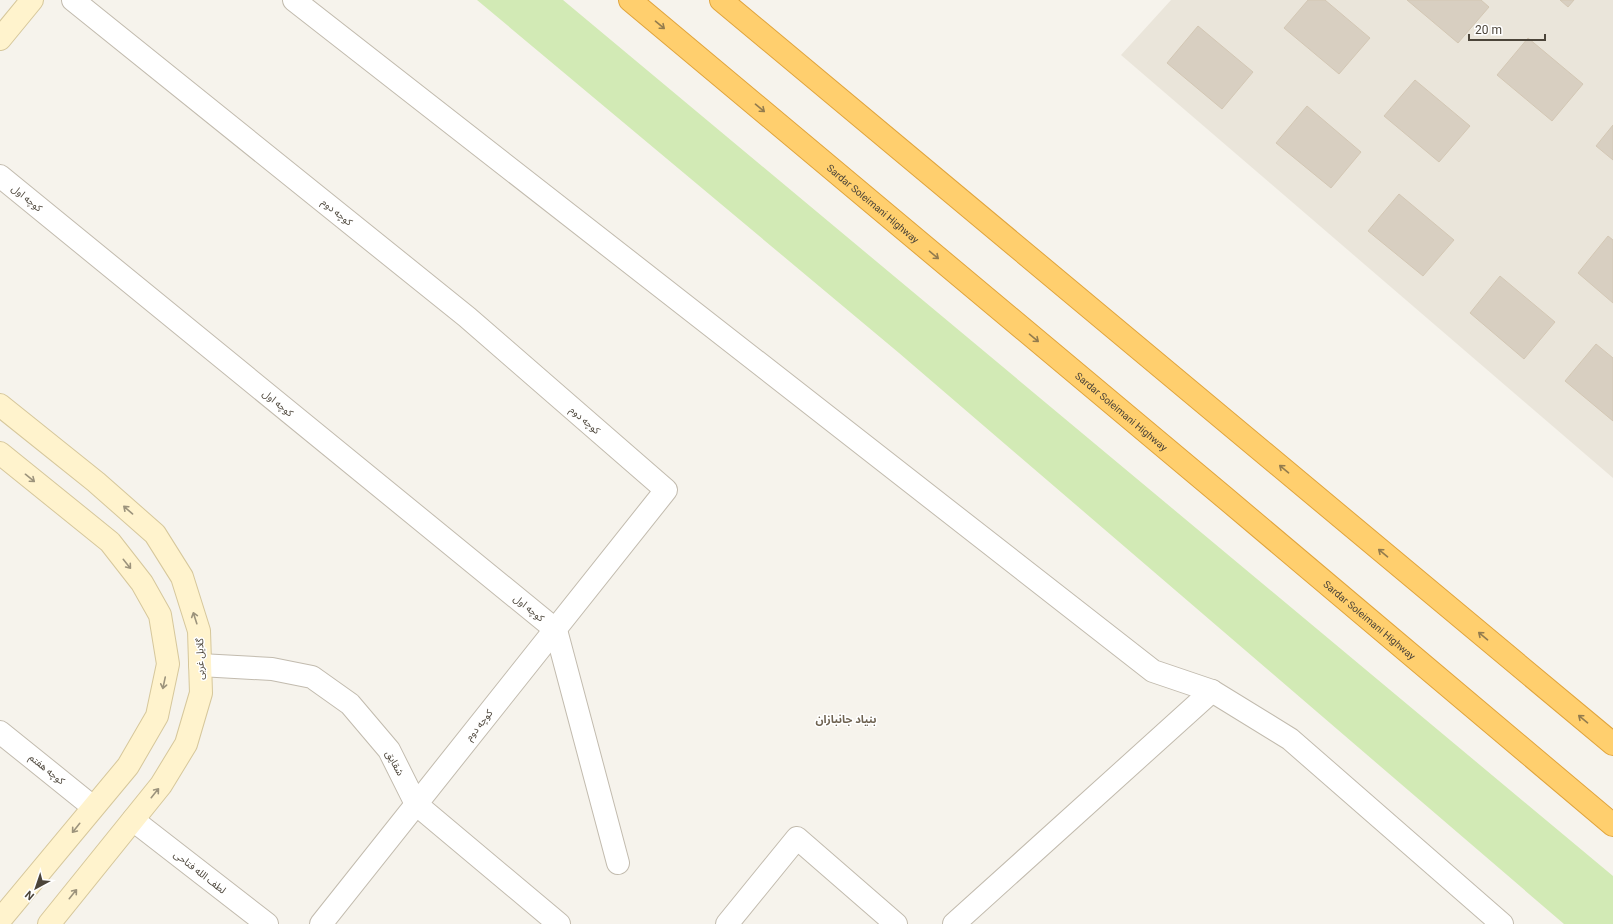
<svg xmlns="http://www.w3.org/2000/svg" width="1613" height="924" font-family="Roboto,'Noto Sans Arabic',sans-serif">
  <style>
    .residential { fill: #eae5da }
    .green { fill: #d2eab5 }
    .building { fill: #d8cfc1; stroke: #d3c7b4 }
    .lines { fill: none; stroke-linecap: round; stroke-linejoin: round }
    .street-casing { stroke: #c2bbae; stroke-width: 24 }
    .secondary-casing { stroke: #d6c79b; stroke-width: 24 }
    .highway-casing { stroke: #e0a43c; stroke-width: 24 }
    .street { stroke: #fff; stroke-width: 22 }
    .secondary { stroke: #fff3cd; stroke-width: 22 }
    .highway { stroke: #ffcf6e; stroke-width: 22 }
    .oneway { stroke: #937c4e }
    .oneway2 { stroke: #9c937c }
    .labels { text-anchor: middle; dominant-baseline: central; stroke-width: 3; stroke-linejoin: round; paint-order: stroke }
    .street-label { font-size: 10px; fill: #4b4439; stroke: #fff }
    .neighbourhood-label { font-size: 11px; font-weight: bold; fill: #6e6250; stroke: #fff }
  </style>
  <rect width="100%" height="100%" fill="#f6f3ec"/>
  <!-- residential -->
  <path class="residential" d="M 1171,0 L 1613,0 L 1613,478 L 1121,55 Z"/>
  <!-- green -->
  <path class="green" d="M 477,0 L 563,0 L 1613,876 L 1613,924 L 1564,924 L 899,353 Z"/>
  <!-- building -->
  <g class="building">
    <path d="M 1308,0 L 1325,0 L 1370,38 L 1339,74 L 1284,28 Z"/>
    <path d="M 1407,0 L 1481,0 L 1489,7 L 1458,43 Z"/>
    <path d="M 1560,0 L 1574,0 L 1568,7 Z"/>
    <path d="M 1198,26 L 1253,72 L 1222,109 L 1167,63 Z"/>
    <path d="M 1528,38 L 1583,84 L 1552,121 L 1497,75 Z"/>
    <path d="M 1415,80 L 1470,126 L 1439,162 L 1384,116 Z"/>
    <path d="M 1307,106 L 1361,152 L 1331,188 L 1276,143 Z"/>
    <path d="M 1613,125 L 1613,160 L 1596,146 Z"/>
    <path d="M 1399,194 L 1454,240 L 1423,276 L 1368,231 Z"/>
    <path d="M 1608,236 L 1613,240 L 1613,303 L 1578,273 Z"/>
    <path d="M 1500,276 L 1555,322 L 1524,359 L 1470,313 Z"/>
    <path d="M 1596,344 L 1613,358 L 1613,421 L 1565,381 Z"/>
  </g>
  <g class="lines">
    <defs>
      <g id="street">
        <path d="M 73,0 L 467,317 L 666,490 L 321,924"/>
        <path d="M 294,0 L 1153,671 L 1212,691 L 1290,739 L 1502,924"/>
        <path d="M 0,176 L 556,630 L 618,863"/>
        <path d="M 200,665 L 272,669 L 312,677 L 350,704 L 389,750 L 416,804 L 559,924"/>
        <path d="M 0,732 L 93,807"/>
        <path d="M 133,820 L 267,924"/>
        <path d="M 727,924 L 797,838 L 896,924"/>
        <path d="M 954,924 L 1212,691"/>
      </g>
      <g id="secondary">
        <path d="M 0,39 L 32,0"/>
        <path d="M 0,405 L 96,482 L 155,534 L 182,577 L 199,631 L 201,693 L 186,744 L 161,785 L 49,924"/>
        <path d="M 0,453 L 110,542 L 142,583 L 160,615 L 168,664 L 157,716 L 128,766 L 0,920"/>
      </g>
      <g id="highway">
        <path id="s1" d="M 630,0 L 1224,497 L 1613,825"/>
        <path d="M 721,0 L 1613,744"/>
      </g>
    </defs>
    <!-- street casing -->
    <use href="#street" class="street-casing"/>
    <!-- secondary casing -->
    <use href="#secondary" class="secondary-casing"/>
    <!-- highway casing -->
    <use href="#highway" class="highway-casing"/>
    <!-- street -->
    <use href="#street" class="street"/>
    <!-- secondary -->
    <use href="#secondary" class="secondary"/>
    <!-- highway -->
    <use href="#highway" class="highway"/>
  </g>
  <!-- one-way arrows -->
  <defs><path id="oneway-shaft" d="M-6 0H5M1.5-3L5.5 0L1.5 3" fill="none" stroke-width="1.6" stroke-linecap="round" stroke-linejoin="round"/></defs>
  <g class="oneway">
    <use href="#oneway-shaft" transform="translate(660 25) rotate(40)"/>
    <use href="#oneway-shaft" transform="translate(760 108) rotate(40)"/>
    <use href="#oneway-shaft" transform="translate(934 255) rotate(40)"/>
    <use href="#oneway-shaft" transform="translate(1034 338) rotate(40)"/>
    <use href="#oneway-shaft" transform="translate(1284 469) rotate(-140)"/>
    <use href="#oneway-shaft" transform="translate(1383 553) rotate(-140)"/>
    <use href="#oneway-shaft" transform="translate(1483 636) rotate(-140)"/>
    <use href="#oneway-shaft" transform="translate(1583 719) rotate(-140)"/>
  </g>
  <g class="oneway2">
    <use href="#oneway-shaft" transform="translate(30 478) rotate(39)"/>
    <use href="#oneway-shaft" transform="translate(128 510) rotate(-139)"/>
    <use href="#oneway-shaft" transform="translate(127 564) rotate(51)"/>
    <use href="#oneway-shaft" transform="translate(195 618) rotate(-108)"/>
    <use href="#oneway-shaft" transform="translate(164 683) rotate(102)"/>
    <use href="#oneway-shaft" transform="translate(155 793) rotate(-51)"/>
    <use href="#oneway-shaft" transform="translate(76 828) rotate(129)"/>
    <use href="#oneway-shaft" transform="translate(73 894) rotate(-51)"/>
  </g>
  <g class="labels">
    <!-- street labels -->
    <g class="street-label">
      <text transform="translate(27 198) rotate(39)">کوچه اول</text>
      <text stroke="none"><textPath href="#s1" startOffset="317">Sardar Soleimani Highway</textPath></text>
      <text transform="translate(337 212) rotate(39)">کوچه دوم</text>
      <text transform="translate(278 403) rotate(39)">کوچه اول</text>
      <text stroke="none"><textPath href="#s1" startOffset="641">Sardar Soleimani Highway</textPath></text>
      <text transform="translate(585 420) rotate(41)">کوچه دوم</text>
      <text transform="translate(529 608) rotate(39)">کوچه اول</text>
      <text stroke="none"><textPath href="#s1" startOffset="965">Sardar Soleimani Highway</textPath></text>
      <text transform="translate(200 659) rotate(-91)">گلایل غربی</text>
      <text transform="translate(479 725) rotate(-51)">کوچه دوم</text>
      <text transform="translate(395 763) rotate(62)">شقایق</text>
      <text transform="translate(47 769) rotate(39)">کوچه هفتم</text>
      <text transform="translate(200 872) rotate(38)">لطف الله فتاحی</text>
    </g>
    <!-- neighbourhood labels -->
    <g class="neighbourhood-label">
      <text x="846" y="719">بنیاد جانبازان</text>
    </g>
  </g>
  <!-- north arrow -->
  <g transform="translate(36 888) rotate(220)" stroke="#ffffff" stroke-width="3" paint-order="stroke">
  <path d="M0-3L7 15L0 10L-7 15Z" fill="#4b4439"/>
  <text y="-6" font-size="11" font-weight="bold" text-anchor="middle" fill="#4b4439">N</text>
  </g>
  <!-- scale -->
  <path d="M1469 34v6h76v-6" fill="none" stroke="#4b4439" stroke-width="2"/>
  <text x="1475" y="34" font-size="12" fill="#4b4439" stroke="#ffffff" stroke-width="3" paint-order="stroke">20 m</text>
</svg>
